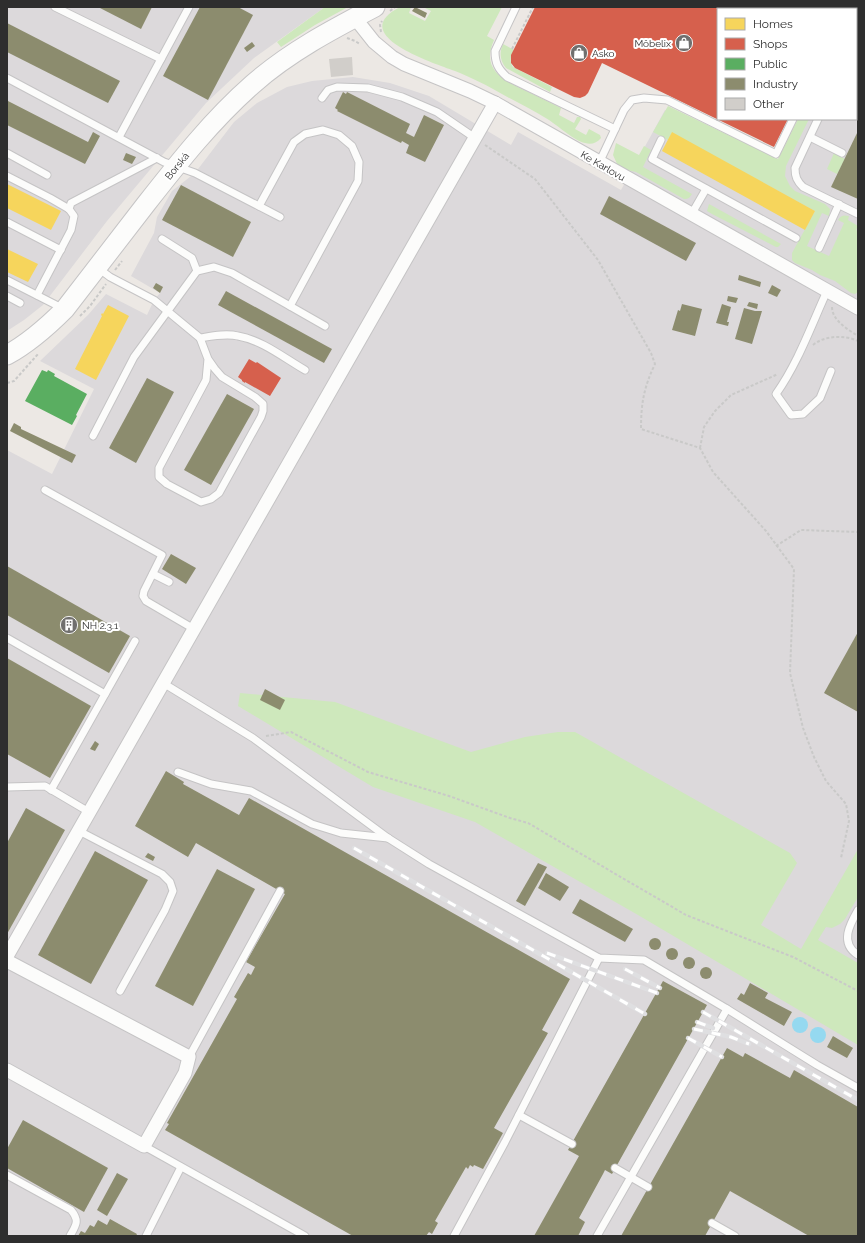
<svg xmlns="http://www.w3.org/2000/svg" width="865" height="1243" font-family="Raleway,sans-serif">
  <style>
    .industrial { fill: #dcd9db }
    .green { fill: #cee8bc }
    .water { fill: #95d9f0 }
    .homes { fill: #f6d55c }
    .shops { fill: #d6604d }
    .public { fill: #5aae61 }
    .industry { fill: #8c8c6e }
    .building { fill: #d1ceca }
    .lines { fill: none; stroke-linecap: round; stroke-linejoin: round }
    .lane-casing { stroke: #c5c4c5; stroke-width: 9 }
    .street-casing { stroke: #c5c4c5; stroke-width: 15 }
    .secondary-casing { stroke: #c5c4c5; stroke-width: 21 }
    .path { stroke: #c9c9c8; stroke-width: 2; stroke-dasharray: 3 2; stroke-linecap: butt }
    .lane { stroke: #fcfcfb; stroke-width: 7 }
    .street { stroke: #fcfcfb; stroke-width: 13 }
    .secondary { stroke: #fcfcfb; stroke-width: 19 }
    .rail-casing { stroke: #dfdfe1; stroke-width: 4.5 }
    .rail { stroke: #fff; stroke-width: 3; stroke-dasharray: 9; stroke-linecap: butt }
    .labels { text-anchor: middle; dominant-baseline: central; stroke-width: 4; stroke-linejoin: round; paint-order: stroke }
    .poi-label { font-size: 10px; fill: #2e2e2e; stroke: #fff; text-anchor: start }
    .street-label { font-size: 10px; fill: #2e2e2e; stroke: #fff }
  </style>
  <rect width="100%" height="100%" fill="#ece8e4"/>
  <!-- industrial -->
  <g class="industrial">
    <path d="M 7,7 L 325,7 L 254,58 L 206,103 L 107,221 L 43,305 L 24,320 L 7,331 Z"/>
    <path d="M 858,14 L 858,1236 L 7,1236 L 7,450 L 52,474 L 94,389 L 40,361 L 88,315 L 106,294 L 147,315 L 154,300 L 160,293 L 131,276 L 154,233 L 157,217 L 172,191 L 195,173 L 234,122 L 257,103 L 287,87 L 312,81 L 353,77 L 390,83 L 429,96 L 511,145 L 518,132 L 621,190 L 665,110 L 775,168 L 802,119 L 856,119 L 856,18 Z"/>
  </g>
  <!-- green -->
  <g class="green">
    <path d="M 325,7 L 348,7 L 315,25 L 281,47 L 277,42 Z"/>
    <path d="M 400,7 L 411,7 L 409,13 L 425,21 L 431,11 L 423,7 L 502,7 L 487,36 L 494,40 C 481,69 502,79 524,90 C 537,96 549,102 561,108 L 559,115 L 574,123 L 577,117 L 580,117 L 581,119 L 575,129 L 586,135 L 589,129 L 600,135 L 601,138 C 597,143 591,145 585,143 C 575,141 558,126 549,120 C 531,109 512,100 493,89 C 483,83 471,78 460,73 C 440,65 343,36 400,7 Z"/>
    <path d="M 503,44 L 514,50 C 511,56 509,61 513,67 L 552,87 L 550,92 L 506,68 C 500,61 499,53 503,44 Z"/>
    <path d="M 668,106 L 778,159 L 798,119 L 809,119 L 786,166 L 785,176 L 790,186 L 795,191 L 825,204 L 830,209 L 829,216 L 822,213 L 807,246 L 829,256 L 844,223 L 838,220 C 841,215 844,215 849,216 L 848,220 L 858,226 L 856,230 L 858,231 L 858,292 L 855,294 L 851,293 L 835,281 L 820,275 L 812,270 L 795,263 L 792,260 L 792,253 L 815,211 L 672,133 L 668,140 L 653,132 Z"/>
    <path d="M 616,143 L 639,155 L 644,146 L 651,150 L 643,167 L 692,194 L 689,198 L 686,199 L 684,199 L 636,172 L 622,169 L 618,166 L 613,155 Z"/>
    <path d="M 834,153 L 845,159 L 837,174 L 827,169 Z"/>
    <path d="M 709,204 L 781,244 L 778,247 L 776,247 L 712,214 L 707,211 Z"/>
    <path d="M 240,693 L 335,702 L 471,752 L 525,737 L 558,732 L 575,732 L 790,853 L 797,863 L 761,925 L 801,949 L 858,849 L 858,897 L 845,919 L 840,924 L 832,928 L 826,927 L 818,940 L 858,963 L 858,1045 L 638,915 L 475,822 L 373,787 L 238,706 Z"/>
  </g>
  <!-- water -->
  <g class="water">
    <circle cx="800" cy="1025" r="8"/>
    <circle cx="818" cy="1035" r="8"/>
  </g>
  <!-- homes -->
  <g class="homes">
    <path d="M 672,132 L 815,211 L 805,230 L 662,151 Z"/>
    <path d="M 7,184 L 61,211 L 51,230 L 7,208 Z"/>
    <path d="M 7,249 L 38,264 L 28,282 L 7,272 Z"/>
    <path d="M 108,305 L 129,316 L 96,380 L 75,369 L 102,316 L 101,315 L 102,313 L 103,314 Z"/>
  </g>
  <!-- shops -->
  <g class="shops">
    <path d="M 535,7 L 714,7 L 718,9 L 718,119 L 788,119 L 774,147 L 602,63 L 588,93 L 585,96 L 580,98 L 574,97 L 515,68 L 511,63 L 511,55 Z"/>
    <path d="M 249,359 L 256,363 L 257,362 L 281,378 L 270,396 L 245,382 L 245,383 L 242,381 L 242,380 L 238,377 Z"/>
  </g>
  <!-- public -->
  <path class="public" d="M 42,370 L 47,372 L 48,370 L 55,374 L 54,376 L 87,394 L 76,415 L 77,416 L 72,425 L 25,401 Z"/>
  <!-- industry -->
  <g class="industry">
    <path d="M 98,7 L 152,7 L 141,29 Z"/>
    <path d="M 200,7 L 238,7 L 253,15 L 208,100 L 163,76 Z"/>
    <path d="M 415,7 L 427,13 L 425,18 L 412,11 Z"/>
    <path d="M 7,23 L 120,81 L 108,103 L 7,52 Z"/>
    <path d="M 252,42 L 255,46 L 247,52 L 244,48 Z"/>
    <path d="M 343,92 L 346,94 L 347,92 L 410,124 L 406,133 L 414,137 L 424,115 L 444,125 L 425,162 L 406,153 L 409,145 L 402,141 L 401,143 L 337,111 L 338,110 L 335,108 Z"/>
    <path d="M 8,101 L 88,142 L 93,132 L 100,136 L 85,164 L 7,125 Z"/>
    <path d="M 858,131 L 858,199 L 831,187 Z"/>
    <path d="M 126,153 L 136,157 L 132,164 L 123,160 Z"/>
    <path d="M 181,185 L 251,222 L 233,257 L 162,220 Z"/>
    <path d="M 609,196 L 696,243 L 686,261 L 600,214 Z"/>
    <path d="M 739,275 L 761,282 L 760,287 L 738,280 Z"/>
    <path d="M 156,283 L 163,287 L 160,293 L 153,288 Z"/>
    <path d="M 772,285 L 781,290 L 777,297 L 768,293 Z"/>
    <path d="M 226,291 L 332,349 L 324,363 L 218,305 Z"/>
    <path d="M 728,296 L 738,298 L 736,303 L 727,301 Z"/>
    <path d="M 749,302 L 758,304 L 757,309 L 747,306 Z"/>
    <path d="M 682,304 L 702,309 L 695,336 L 672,330 L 678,310 L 680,311 Z"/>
    <path d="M 722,304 L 731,307 L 727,322 L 729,322 L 728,326 L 716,323 Z"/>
    <path d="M 744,308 L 755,311 L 762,311 L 752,344 L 735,339 Z"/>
    <path d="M 147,378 L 174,392 L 136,463 L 109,448 Z"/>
    <path d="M 227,394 L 254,409 L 211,485 L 184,470 Z"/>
    <path d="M 14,423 L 21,427 L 21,429 L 76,455 L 72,463 L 10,431 Z"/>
    <path d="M 171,554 L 196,568 L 186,584 L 162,569 Z"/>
    <path d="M 7,566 L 130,636 L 109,673 L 7,615 Z"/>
    <path d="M 858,632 L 858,712 L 824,693 Z"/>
    <path d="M 7,658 L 91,706 L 50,778 L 7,754 Z"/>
    <path d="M 265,689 L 285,700 L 280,710 L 260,700 Z"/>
    <path d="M 95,741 L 99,744 L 95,751 L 90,749 Z"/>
    <path d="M 166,771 L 184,782 L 183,784 L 239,815 L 249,798 L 570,979 L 542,1030 L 548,1033 L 494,1128 L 503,1133 L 483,1169 L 474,1165 L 473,1167 L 470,1165 L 468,1169 L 466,1167 L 435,1221 L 438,1223 L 432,1234 L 429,1232 L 426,1236 L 353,1236 L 165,1130 L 169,1124 L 167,1123 L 237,999 L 234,997 L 248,973 L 251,975 L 255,967 L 246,962 L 285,894 L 196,843 L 188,857 L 135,826 Z"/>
    <path d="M 26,808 L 65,830 L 7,934 L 7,843 Z"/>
    <path d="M 95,851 L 148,880 L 91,984 L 38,955 Z"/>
    <path d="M 148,853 L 155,857 L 153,861 L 145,857 Z"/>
    <path d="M 538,863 L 547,867 L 525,906 L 516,901 Z"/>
    <path d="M 217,869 L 255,889 L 193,1006 L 155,986 Z"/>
    <path d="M 546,873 L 569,887 L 560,901 L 538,888 Z"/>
    <path d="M 580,899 L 633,929 L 625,942 L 572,913 Z"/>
    <circle cx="655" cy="944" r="6"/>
    <circle cx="672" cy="954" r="6"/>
    <circle cx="689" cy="963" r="6"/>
    <circle cx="706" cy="973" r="6"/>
    <path d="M 663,981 L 707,1005 L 612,1174 L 605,1170 L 603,1174 L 579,1218 L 585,1222 L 578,1236 L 534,1236 L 579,1156 L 568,1150 Z"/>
    <path d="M 750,983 L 768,993 L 765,998 L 792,1012 L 784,1026 L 737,999 L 741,993 L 744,995 Z"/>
    <path d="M 833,1036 L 853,1048 L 847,1058 L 827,1047 Z"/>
    <path d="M 727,1048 L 743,1057 L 745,1053 L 790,1078 L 794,1070 L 858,1107 L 858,1236 L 809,1236 L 730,1191 L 705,1236 L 621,1236 Z"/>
    <path d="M 23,1120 L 108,1168 L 84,1212 L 7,1168 L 7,1149 Z"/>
    <path d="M 117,1173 L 128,1179 L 107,1216 L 97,1210 Z"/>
    <path d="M 110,1219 L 137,1234 L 136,1236 L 78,1236 L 81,1231 L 85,1233 L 90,1225 L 94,1227 L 98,1220 L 107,1225 Z"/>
  </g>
  <!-- building -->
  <path class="building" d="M 352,57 L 353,75 L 331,77 L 329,59 Z"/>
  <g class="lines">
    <defs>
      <g id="lane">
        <path d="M 55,7 L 161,59"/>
        <path d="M 516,7 L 495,51 C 495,63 498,69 507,77 L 615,129"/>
        <path d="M 823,7 L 827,9"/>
        <path d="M 856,23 L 858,24"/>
        <path d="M 7,78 L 164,162 L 195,173 L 280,217"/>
        <path d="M 322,98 L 328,90 L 337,87 L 368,88 L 402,97 L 437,112 L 475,138"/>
        <path d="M 818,119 L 795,168 C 795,177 797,181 803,187 L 858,214"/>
        <path d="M 119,137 L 189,7"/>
        <path d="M 810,137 L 842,153"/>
        <path d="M 661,140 L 652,159 L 796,238"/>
        <path d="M 7,153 L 47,175"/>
        <path d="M 599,163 L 624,110 L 632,100 L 644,98 L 667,100 L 776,154 L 793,119"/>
        <path d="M 7,176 L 50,198 L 69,209 L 74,216 L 71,230 L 37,295"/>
        <path d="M 259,206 L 294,142 L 305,134 L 323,130 L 339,135 L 352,146 L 359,162 L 358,181 L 290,306"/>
        <path d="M 69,209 L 71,203 L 157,158"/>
        <path d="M 691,215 L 706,189"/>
        <path d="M 7,222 L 61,250"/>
        <path d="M 162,239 L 192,258 L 197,271"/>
        <path d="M 819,248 L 839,204"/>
        <path d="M 98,268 L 110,277 L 154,300 L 200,338 L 208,359 L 206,380 L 159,468 L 159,477 L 167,484 L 201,502 L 211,499 L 219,493 L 261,417 L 263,411 L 263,404 L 255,397 L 222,377 L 215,369 L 208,359"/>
        <path d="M 7,280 L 64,309"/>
        <path d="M 827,291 C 811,326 798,363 776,394 L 791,415 L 803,414 L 820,398 L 831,371"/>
        <path d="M 7,296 L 20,303"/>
        <path d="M 200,338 C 212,336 226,333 238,336 C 262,340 284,358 305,370"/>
        <path d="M 93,436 L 134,357 L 197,271 L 214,267 L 232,273 L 325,326"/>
        <path d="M 45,490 L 162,555 L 144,591 L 143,596 L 146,601 L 194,629"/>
        <path d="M 153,574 L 169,582"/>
        <path d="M 7,638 L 105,694"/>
        <path d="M 163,683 L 253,738 L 388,838 L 429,864 L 599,958 L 644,960 L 727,1009 L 817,1065 L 858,1088"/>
        <path d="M 178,772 L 211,784 L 251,791 L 312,824 L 341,833 L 388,838"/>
        <path d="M 7,787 L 45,786 L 89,812"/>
        <path d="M 51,790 L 135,641"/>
        <path d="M 79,831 L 162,874 L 170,882 L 173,891 L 165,910 L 120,991"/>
        <path d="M 858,910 C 850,924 839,943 858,955"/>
        <path d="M 189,1057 L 280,891"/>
        <path d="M 519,1115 L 572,1144"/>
        <path d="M 144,1146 L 305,1236"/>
        <path d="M 615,1168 L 648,1187"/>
        <path d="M 7,1175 L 71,1210 C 80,1221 76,1225 70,1236"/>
        <path d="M 712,1223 L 735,1236"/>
        <path d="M 146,1236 L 181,1167"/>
        <path d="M 454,1236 L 505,1142 L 599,958"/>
        <path d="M 597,1236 L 727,1009"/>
      </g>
      <g id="street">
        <path d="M 355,18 L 374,42 L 392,57 L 404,64 L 470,91 L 495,103 L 858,308"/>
        <path d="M 7,956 L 495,103"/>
        <path d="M 7,961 L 189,1057 L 185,1073 L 144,1146 L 7,1070"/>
      </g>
      <path id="secondary" d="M 7,355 C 29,343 47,327 65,309 C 92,274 119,239 146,204 C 179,162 212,120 253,84 C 289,52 333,29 375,7"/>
    </defs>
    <!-- lane casing -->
    <use href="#lane" class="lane-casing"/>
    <!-- street casing -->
    <use href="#street" class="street-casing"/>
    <!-- secondary casing -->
    <use href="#secondary" class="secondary-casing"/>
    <!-- path -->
    <g class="path">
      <path d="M 722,7 L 726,9"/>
      <path d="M 390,11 L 395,7"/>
      <path d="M 381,32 L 380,25 L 382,21"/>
      <path d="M 347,38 L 355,41 L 360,44"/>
      <path d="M 512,49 L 533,7"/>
      <path d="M 485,145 L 535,179 L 598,260 L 651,353 L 655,364 C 644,387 641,403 641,429 L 700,448 L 713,472 L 766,531 L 794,569 L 790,673 L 803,728 L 814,757 L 826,781 L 846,804 L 849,821 L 841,858"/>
      <path d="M 115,270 L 122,261"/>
      <path d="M 832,307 C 832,320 847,329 858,336"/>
      <path d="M 80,316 L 90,306 L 106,284"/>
      <path d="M 813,345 C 825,335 845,335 858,341"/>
      <path d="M 7,383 L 14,381 L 38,354"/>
      <path d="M 700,448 L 704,427 L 715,411 L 731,395 L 778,374"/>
      <path d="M 776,546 L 801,530 L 858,532"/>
      <path d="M 266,736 L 291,732 L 368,772 L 449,796 L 510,818 L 528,823 L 686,915 L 793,957 L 858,991"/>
    </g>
    <!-- lane -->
    <use href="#lane" class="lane"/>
    <!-- street -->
    <use href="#street" class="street"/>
    <!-- secondary -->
    <use href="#secondary" class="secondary"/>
    <defs>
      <g id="rail">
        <path d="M 354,848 L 645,1014"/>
        <path d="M 547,953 L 657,993"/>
        <path d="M 625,969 L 660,988"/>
        <path d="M 703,1012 L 858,1100"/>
        <path d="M 697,1022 L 713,1028"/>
        <path d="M 694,1029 L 731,1037 L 749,1044"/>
        <path d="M 688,1038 L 722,1057"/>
      </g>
    </defs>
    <!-- rail casing -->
    <use href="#rail" class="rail-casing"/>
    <!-- rail -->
    <use href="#rail" class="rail"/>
  </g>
  <!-- icons -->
  <defs>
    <symbol id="shop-disc" viewBox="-11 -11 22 22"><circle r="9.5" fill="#706f6e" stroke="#fff"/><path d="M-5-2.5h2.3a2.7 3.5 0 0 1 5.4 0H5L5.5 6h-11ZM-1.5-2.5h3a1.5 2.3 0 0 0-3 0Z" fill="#fff"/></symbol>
    <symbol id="building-disc" viewBox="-11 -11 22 22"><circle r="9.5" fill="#706f6e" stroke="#fff"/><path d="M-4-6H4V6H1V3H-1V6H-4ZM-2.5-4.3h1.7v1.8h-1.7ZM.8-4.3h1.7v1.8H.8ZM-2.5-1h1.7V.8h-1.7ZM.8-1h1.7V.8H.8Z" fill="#fff"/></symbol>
  </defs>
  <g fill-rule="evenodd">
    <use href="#shop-disc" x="674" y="33" width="20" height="20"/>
    <use href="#shop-disc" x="569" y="43" width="20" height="20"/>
    <use href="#building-disc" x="59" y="615" width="20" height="20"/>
  </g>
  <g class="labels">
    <!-- poi labels -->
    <g class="poi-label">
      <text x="671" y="43" text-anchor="end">Möbelix</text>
      <text x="592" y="53">Asko</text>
      <text x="82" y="625">NH 2.3.1</text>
    </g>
    <!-- street labels -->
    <g class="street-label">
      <text transform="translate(177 166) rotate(-51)">Borská</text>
      <text transform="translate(603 166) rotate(30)">Ke Karlovu</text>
    </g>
  </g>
  <!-- border -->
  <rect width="865" height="1243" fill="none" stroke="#2e2e2e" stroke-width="16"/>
  <!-- legend -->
  <rect x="717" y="8" width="140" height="112" fill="#ffffff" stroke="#ababab"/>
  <rect x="725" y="18" width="20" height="12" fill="#f6d55c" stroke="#ababab"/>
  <text x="753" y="28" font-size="12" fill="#2e2e2e">Homes</text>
  <rect x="725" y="38" width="20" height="12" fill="#d6604d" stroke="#ababab"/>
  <text x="753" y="48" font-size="12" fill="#2e2e2e">Shops</text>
  <rect x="725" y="58" width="20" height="12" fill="#5aae61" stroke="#ababab"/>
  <text x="753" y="68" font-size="12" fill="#2e2e2e">Public</text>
  <rect x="725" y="78" width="20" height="12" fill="#8c8c6e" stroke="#ababab"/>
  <text x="753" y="88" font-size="12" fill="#2e2e2e">Industry</text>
  <rect x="725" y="98" width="20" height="12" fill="#d1ceca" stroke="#ababab"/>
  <text x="753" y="108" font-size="12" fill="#2e2e2e">Other</text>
</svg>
